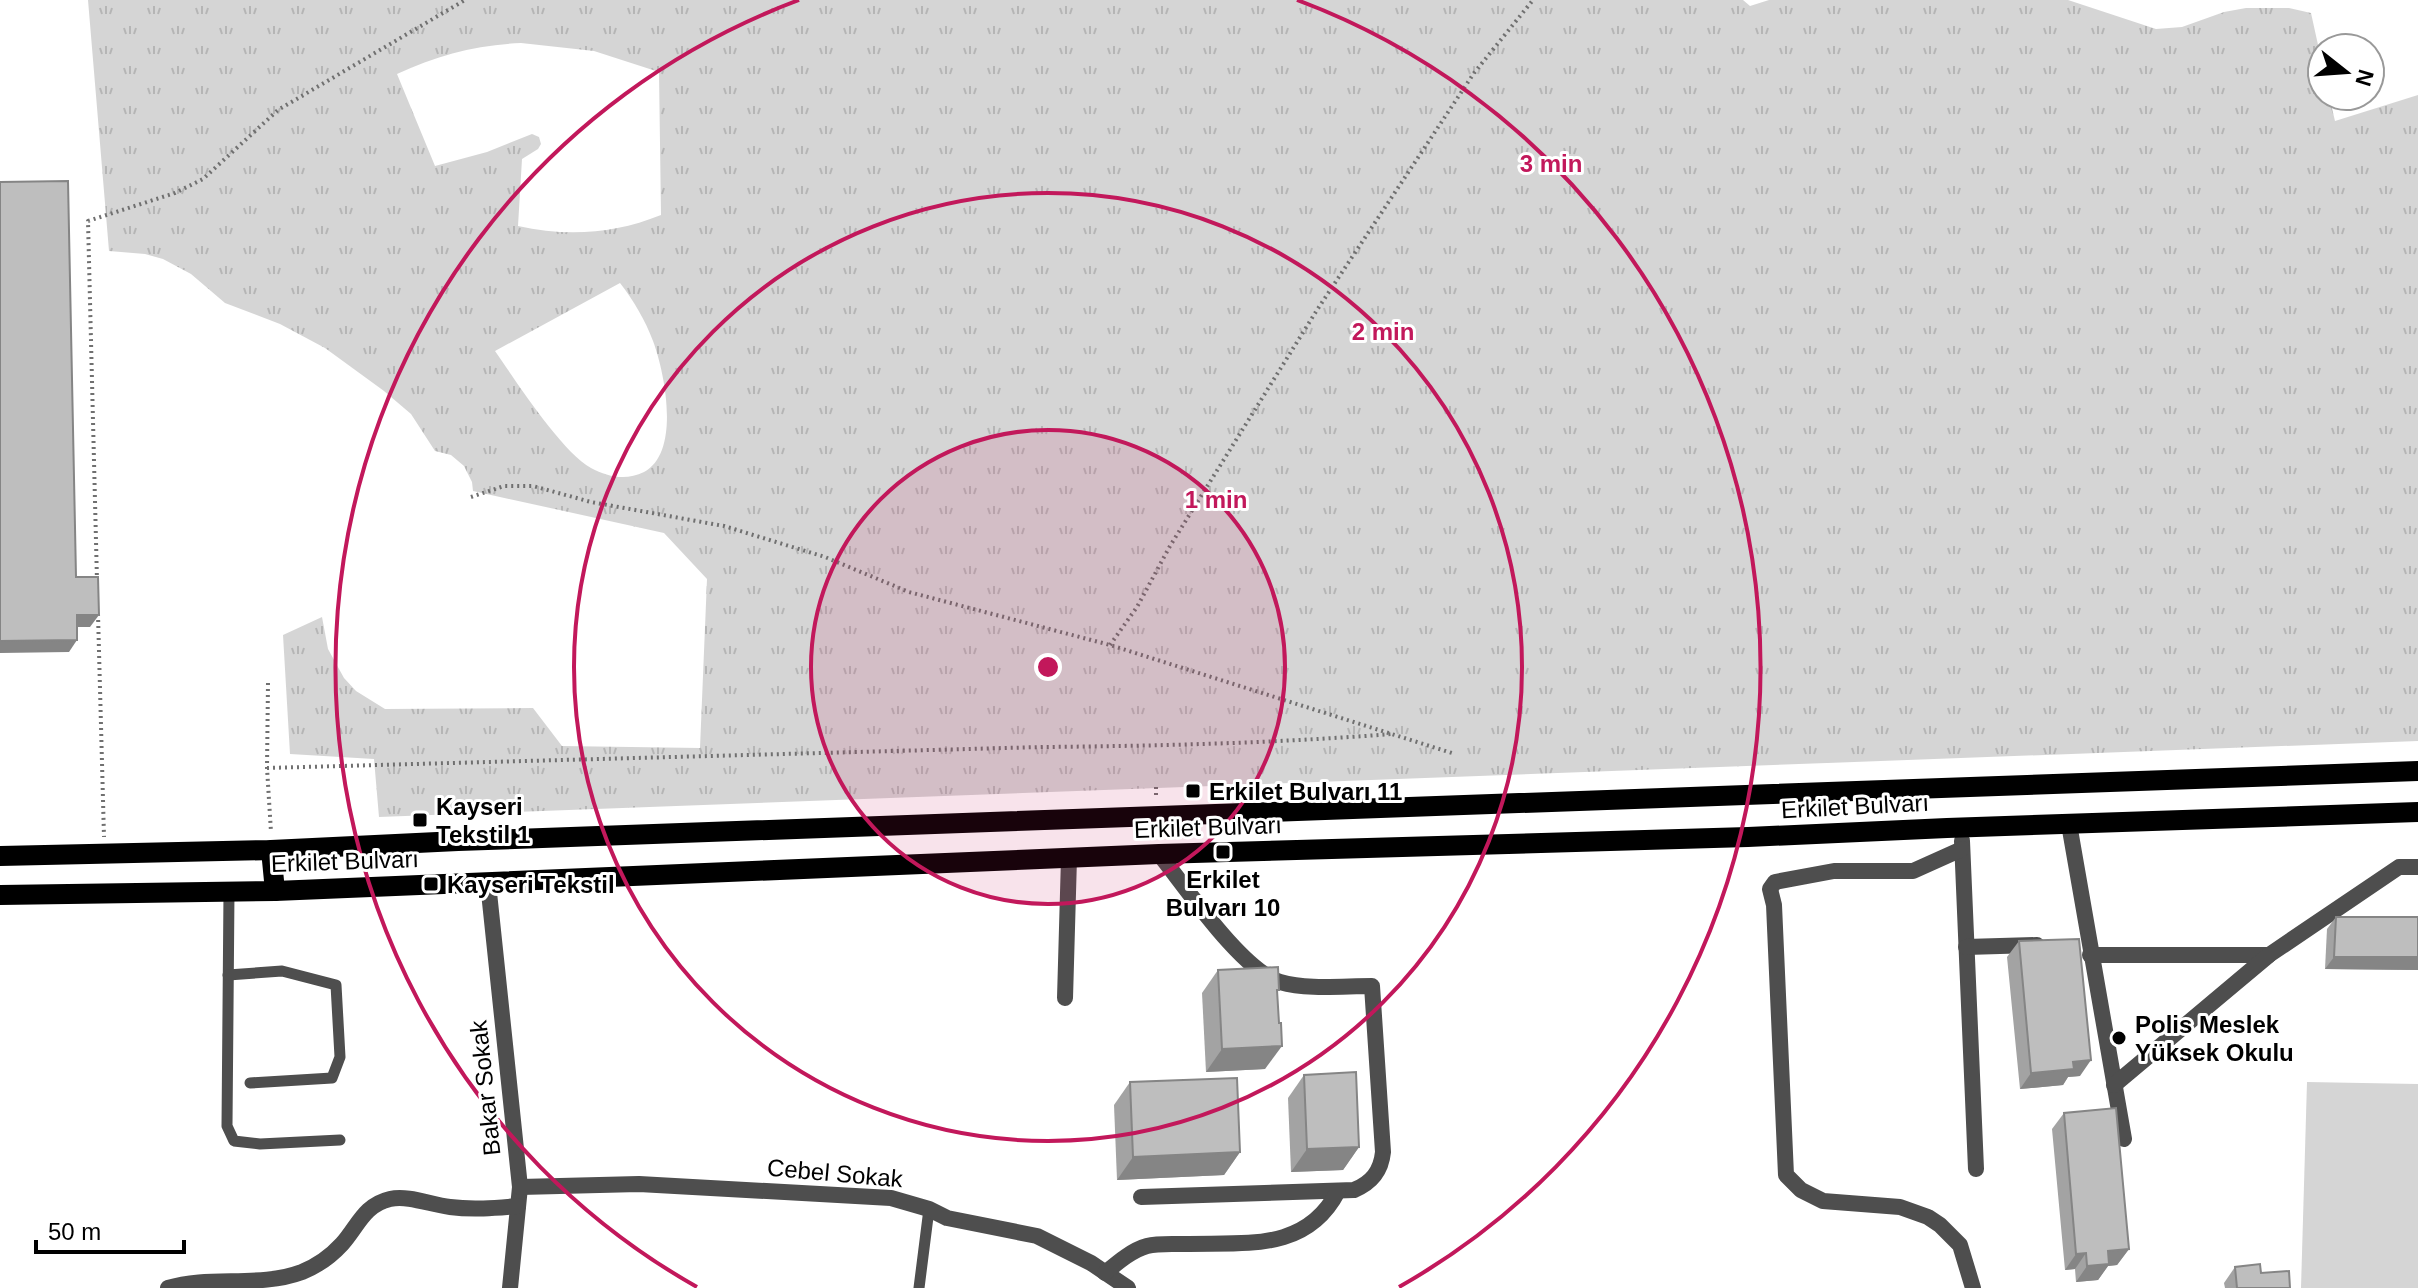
<svg xmlns="http://www.w3.org/2000/svg" width="2418" height="1288" font-family="Arial,sans-serif">
  <style>
    .grass { fill: url(#grass-tufts); fill-rule: evenodd }
    .pitch { fill: #d5d5d5 }
    .lines { fill: none; stroke-linecap: round; stroke-linejoin: round }
    .path { stroke: #707070; stroke-width: 4; stroke-dasharray: 2 4; stroke-linecap: butt }
    .service { stroke: #4e4e4e; stroke-width: 11 }
    .minor { stroke: #4e4e4e; stroke-width: 16 }
    .primary { stroke: #000; stroke-width: 20 }
    .wall { fill: #a3a3a3 }
    .shaded-wall { fill: #858585 }
    .building { fill: #bebebe; stroke: #858585; stroke-width: 2 }
    .ring { fill: none; stroke: #c2185b; stroke-width: 4 }
    .poi-dot { fill: #000; stroke: #fff; stroke-width: 3 }
    .labels { text-anchor: middle; dominant-baseline: central; stroke-width: 6; stroke-linejoin: round; paint-order: stroke }
    .poi-label { font-size: 24px; font-weight: bold; fill: #000; stroke: #fff; text-anchor: start }
    .street-label { font-size: 24px; fill: #000; stroke: #fff }
    .centre { fill: #c2185b; stroke: #fff; stroke-width: 4 }
    .ring-label { font-size: 24px; text-anchor: middle; font-weight: bold; fill: #c2185b; stroke: #fff; stroke-width: 6; stroke-linejoin: round; paint-order: stroke }
  </style>
  <defs>
    <pattern id="grass-tufts" width="24" height="20" patternUnits="userSpaceOnUse" patternTransform="scale(2)"><rect width="24" height="20" fill="#d5d5d5"/><path d="M3 7l-1-3M5 7V3M7 7l1-3M15 17l-1-3M17 17v-4M19 17l1-3" fill="none" stroke="#b5b5b5"/></pattern>
  </defs>
  <rect width="100%" height="100%" fill="#fff"/>
  <!-- grass -->
  <path class="grass" d="M 88,0 L 1743,0 L 1750,6 L 1769,0 L 2068,0 L 2156,29 L 2182,27 L 2224,12 L 2246,8 L 2289,8 L 2311,13 L 2322,63 L 2322,96 L 2329,96 L 2335,121 L 2418,95 L 2418,741 L 379,817 L 374,759 L 290,754 L 283,635 L 322,617 L 328,649 L 344,678 L 356,691 L 385,709 L 533,708 L 562,746 L 700,748 L 707,579 L 664,533 L 473,491 L 472,482 L 464,466 L 451,455 L 435,451 L 411,414 L 384,391 L 325,348 L 280,324 L 225,303 L 191,274 L 163,259 L 145,254 L 109,251 ZM 521,43 L 594,51 L 659,72 L 661,215 C 614,234 567,237 518,226 L 522,159 L 538,149 L 541,144 L 539,137 L 532,134 L 487,152 L 435,166 L 397,74 C 437,55 477,45 521,43 ZM 620,283 C 634,301 645,320 653,341 C 665,373 681,452 644,472 C 626,481 608,477 591,468 C 561,451 516,381 495,351 Z"/>
  <!-- pitch -->
  <path class="pitch" d="M 2307,1082 L 2418,1084 L 2418,1288 L 2301,1288 Z"/>
  <g class="lines">
    <!-- path -->
    <g class="path">
      <path d="M 471,497 L 504,486 L 533,486 L 591,502 L 724,526 L 825,557 L 909,592 L 1110,645 L 1455,754"/>
      <path d="M 97,581 L 88,221 L 175,193 L 203,179 L 278,110 L 465,0"/>
      <path d="M 98,614 L 104,837"/>
      <path d="M 1110,645 L 1137,607 L 1170,546 L 1317,310 L 1474,73 L 1533,0"/>
      <path d="M 268,683 L 267,768 L 271,832"/>
      <path d="M 267,768 L 1042,747 C 1159,746 1276,743 1392,734"/>
      <path d="M 1156,787 L 1156,797"/>
    </g>
    <!-- service -->
    <g class="service">
      <path d="M 229,892 L 227,1126 L 234,1141 L 260,1144 L 340,1140"/>
      <path d="M 228,975 L 282,971 L 336,985 L 340,1057 L 332,1078 L 250,1083"/>
      <path d="M 919,1288 L 929,1209"/>
    </g>
    <!-- minor -->
    <g class="minor">
      <path d="M 2069,824 L 2124,1139"/>
      <path d="M 1962,841 L 1976,1169"/>
      <path d="M 1962,849 L 1913,871 L 1834,871 L 1775,882 L 1770,889 L 1774,905 L 1786,1175 L 1801,1190 L 1823,1201 L 1900,1207 L 1928,1217 L 1940,1225 L 1960,1245 L 1973,1288"/>
      <path d="M 488,883 L 520,1187 L 510,1288"/>
      <path d="M 1966,947 L 2037,945"/>
      <path d="M 2090,955 L 2269,955"/>
      <path d="M 1065,998 L 1069,858"/>
      <path d="M 2114,1085 L 2269,955 L 2399,867 L 2418,867"/>
      <path d="M 520,1187 L 639,1184 L 891,1198 L 929,1209 L 947,1218 L 1037,1236 L 1091,1263 L 1128,1288"/>
      <path d="M 1141,1197 L 1354,1190 C 1371,1183 1381,1172 1383,1152 L 1372,986 C 1342,986 1308,990 1280,982 C 1242,971 1185,886 1159,854"/>
      <path d="M 1105,1273 C 1117,1263 1132,1250 1147,1246 C 1158,1243 1173,1244 1184,1244 C 1244,1242 1306,1253 1338,1191"/>
      <path d="M 168,1288 C 210,1275 259,1288 302,1272 C 317,1266 331,1256 342,1244 C 358,1226 364,1205 390,1199 C 409,1195 431,1205 450,1207 C 473,1210 495,1208 518,1206"/>
    </g>
    <!-- primary -->
    <g class="primary">
      <path d="M 271,850 L 275,891"/>
      <path d="M 0,856 L 271,850 L 458,841 L 2418,771"/>
      <path d="M 0,895 L 275,891 L 1159,854 L 1748,837 L 1947,828 L 2418,812"/>
    </g>
  </g>
  <!-- wall -->
  <g class="wall">
    <path d="M 2336,917 L 2418,917 L 2418,970 L 2325,969 L 2327,929 Z"/>
    <path d="M 2019,941 L 2080,1076 L 2068,1077 L 2063,1085 L 2020,1089 L 2007,957 Z"/>
    <path d="M 1218,970 L 1277,993 L 1265,1069 L 1206,1072 L 1202,993 Z"/>
    <path d="M 1304,1075 L 1359,1147 L 1343,1170 L 1291,1172 L 1288,1098 Z"/>
    <path d="M 1130,1082 L 1240,1152 L 1224,1175 L 1117,1180 L 1114,1105 Z"/>
    <path d="M 2064,1113 L 2129,1249 L 2117,1265 L 2108,1266 L 2098,1280 L 2076,1282 L 2075,1269 L 2065,1270 L 2052,1129 Z"/>
    <path d="M 2235,1267 L 2261,1273 L 2290,1288 L 2225,1288 L 2224,1283 Z"/>
  </g>
  <!-- shaded-wall -->
  <g class="shaded-wall">
    <path d="M 77,615 L 99,615 L 90,627 L 68,627 Z"/>
    <path d="M 77,640 L 69,652 L 0,653 L 0,641 Z"/>
    <path d="M 2334,957 L 2418,957 L 2418,970 L 2325,969 Z"/>
    <path d="M 1282,1046 L 1265,1069 L 1206,1072 L 1222,1049 Z"/>
    <path d="M 2091,1060 L 2080,1076 L 2068,1077 L 2063,1085 L 2020,1089 L 2031,1073 L 2073,1062 Z"/>
    <path d="M 1359,1147 L 1343,1170 L 1291,1172 L 1307,1149 Z"/>
    <path d="M 1240,1152 L 1224,1175 L 1117,1180 L 1133,1157 Z"/>
    <path d="M 2129,1249 L 2117,1265 L 2108,1266 L 2098,1280 L 2076,1282 L 2087,1266 L 2108,1251 Z"/>
    <path d="M 2086,1253 L 2075,1269 L 2065,1270 L 2076,1254 Z"/>
  </g>
  <!-- building -->
  <g class="building">
    <path d="M 68,181 L 76,577 L 98,577 L 99,615 L 77,615 L 77,640 L 0,641 L 0,182 Z"/>
    <path d="M 2336,917 L 2418,917 L 2418,957 L 2334,957 Z"/>
    <path d="M 2079,939 L 2091,1060 L 2073,1062 L 2074,1069 L 2031,1073 L 2019,941 Z"/>
    <path d="M 1278,967 L 1279,990 L 1277,990 L 1279,1023 L 1281,1023 L 1282,1046 L 1222,1049 L 1218,970 Z"/>
    <path d="M 1356,1072 L 1359,1147 L 1307,1149 L 1304,1075 Z"/>
    <path d="M 1237,1078 L 1240,1152 L 1133,1157 L 1130,1082 Z"/>
    <path d="M 2116,1108 L 2129,1249 L 2108,1251 L 2109,1264 L 2087,1266 L 2086,1253 L 2076,1254 L 2064,1113 Z"/>
    <path d="M 2260,1264 L 2261,1273 L 2289,1271 L 2290,1288 L 2237,1288 L 2235,1267 Z"/>
  </g>
  <!-- distance rings -->
  <circle cx="1048" cy="667" r="237" fill="#c2185b" fill-opacity=".12"/>
  <g class="ring">
    <circle cx="1048" cy="667" r="237"/>
    <circle cx="1048" cy="667" r="474"/>
    <path d="M697 1287A712 712 0 0 1 799 0M1297 0A712 712 0 0 1 1399 1287"/>
  </g>
  <!-- markers -->
  <g class="poi-dot">
    <rect x="1185" y="783" width="16" height="16" rx="4"/>
    <rect x="412" y="812" width="16" height="16" rx="4"/>
    <rect x="1215" y="844" width="16" height="16" rx="4"/>
    <rect x="423" y="876" width="16" height="16" rx="4"/>
    <circle cx="2119" cy="1038" r="8"/>
  </g>
  <g class="labels">
    <!-- poi labels -->
    <g class="poi-label">
      <text x="1209" y="791">Erkilet Bulvarı 11</text>
      <text x="436" y="806">Kayseri<tspan x="436" dy="28">Tekstil 1</tspan></text>
      <text x="1223" y="879" text-anchor="middle">Erkilet<tspan x="1223" dy="28">Bulvarı 10</tspan></text>
      <text x="447" y="884">Kayseri Tekstil</text>
      <text x="2135" y="1024">Polis Meslek<tspan x="2135" dy="28">Yüksek Okulu</tspan></text>
    </g>
    <!-- street labels -->
    <g class="street-label">
      <text transform="translate(1855 806) rotate(-3)">Erkilet Bulvarı</text>
      <text transform="translate(1208 827) rotate(-2)">Erkilet Bulvarı</text>
      <text transform="translate(345 861) rotate(-2)">Erkilet Bulvarı</text>
      <text transform="translate(485 1088) rotate(-96)">Bakar Sokak</text>
      <text transform="translate(835 1173) rotate(5)">Cebel Sokak</text>
    </g>
  </g>
  <circle cx="1048" cy="667" r="12" class="centre"/>
  <g class="ring-label">
    <text x="1551" y="172">3 min</text>
    <text x="1383" y="340">2 min</text>
    <text x="1216" y="508">1 min</text>
  </g>
  <!-- north arrow -->
  <g transform="translate(2346 72) rotate(107)"><circle r="38" fill="#ffffff" stroke="#999999" stroke-width="2"/>
  <path d="M0-6L14 30L0 20L-14 30Z" fill="#000000"/>
  <text y="-12" font-size="22" font-weight="bold" text-anchor="middle" fill="#000000">N</text>
  </g>
  <!-- scale -->
  <path d="M36 1240v12h148v-12" fill="none" stroke="#000000" stroke-width="4"/>
  <text x="48" y="1240" font-size="24" fill="#000000" stroke="#ffffff" stroke-width="6" paint-order="stroke">50 m</text>
</svg>
